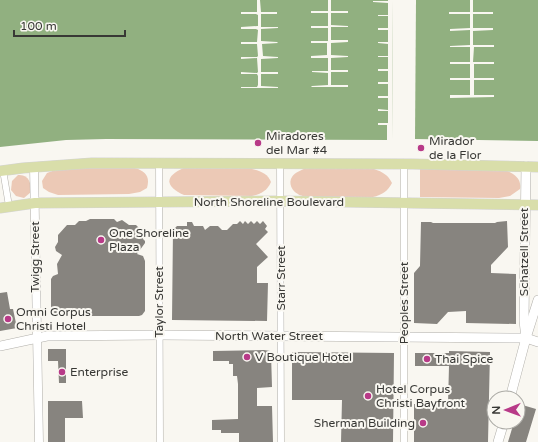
<svg xmlns="http://www.w3.org/2000/svg" width="538" height="442" font-family="'Varela Round',sans-serif">
  <style>
    .green { fill: #ecc9b6 }
    .water { fill: #91b080 }
    .pier { fill: #f9f7f1 }
    .building { fill: #87847f }
    .lines { fill: none; stroke-linecap: round; stroke-linejoin: round }
    .minor-casing { stroke: #b1afaa; stroke-width: 7 }
    .tertiary-casing { stroke: #b1afaa; stroke-width: 9 }
    .secondary-casing { stroke: #b1afaa; stroke-width: 10 }
    .primary-casing { stroke: #d3d3d3; stroke-width: 11 }
    .minor { stroke: #fff; stroke-width: 6 }
    .tertiary { stroke: #fff; stroke-width: 8 }
    .secondary { stroke: #fff; stroke-width: 9 }
    .primary { stroke: #d9deaa; stroke-width: 10 }
    .poi-dot { fill: #b83a88; stroke: #f9f7f1; stroke-width: 1.5 }
    .labels { text-anchor: middle; dominant-baseline: central; stroke-width: 4; stroke-linejoin: round; paint-order: stroke }
    .poi-label { font-size: 12px; fill: #383835; stroke: #f9f7f1; text-anchor: start }
    .street-label { font-size: 12px; fill: #383835; stroke: #f9f7f1 }
  </style>
  <rect width="100%" height="100%" fill="#f9f7f1"/>
  <!-- green -->
  <g class="green">
    <path d="M 93,167 C 109,167 156,160 147,188 L 140,192 L 129,194 L 58,195 L 49,192 L 43,188 L 42,181 L 47,173 L 55,170 Z"/>
    <path d="M 184,168 L 252,169 C 261,171 268,174 271,182 C 267,191 261,194 252,196 L 184,195 C 165,187 164,176 184,168 Z"/>
    <path d="M 306,168 L 374,169 C 383,172 388,175 392,183 C 388,191 382,195 373,197 L 308,197 C 305,196 300,196 298,194 C 292,191 288,183 292,177 C 295,172 302,170 306,168 Z"/>
    <path d="M 420,169 L 503,169 C 512,173 522,177 520,189 L 510,196 L 499,198 L 420,197 Z"/>
    <path d="M 18,175 C 29,174 31,183 31,192 L 24,198 L 16,196 L 11,190 L 12,181 Z"/>
  </g>
  <!-- water -->
  <g class="water">
    <path d="M 0,0 L 393,0 L 392,140 L 106,139 L 66,140 L 0,147 Z"/>
    <path d="M 416,0 L 538,0 L 538,141 L 415,139 Z"/>
  </g>
  <!-- pier -->
  <g class="pier">
    <path d="M 257,0 L 260,0 L 261,12 L 277,12 L 277,14 L 261,14 L 261,27 L 278,27 L 278,28 L 261,29 L 261,41 L 277,42 L 278,43 L 262,44 L 263,56 L 278,57 L 278,58 L 261,59 L 261,72 L 278,72 L 278,74 L 261,74 L 261,86 L 278,87 L 278,88 L 241,88 L 241,87 L 257,87 L 258,85 L 258,76 L 257,74 L 241,74 L 241,72 L 257,73 L 258,72 L 257,58 L 241,59 L 241,57 L 257,57 L 258,56 L 257,44 L 241,44 L 241,42 L 257,42 L 258,30 L 256,29 L 241,29 L 241,27 L 258,26 L 258,15 L 256,14 L 241,14 L 241,12 L 257,12 Z"/>
    <path d="M 328,0 L 331,0 L 331,11 L 348,11 L 348,13 L 331,13 L 331,25 L 348,26 L 348,27 L 331,27 L 331,40 L 348,40 L 348,42 L 331,43 L 331,55 L 348,56 L 348,57 L 331,58 L 331,70 L 348,70 L 348,72 L 331,72 L 331,85 L 348,85 L 348,87 L 311,87 L 312,86 L 328,85 L 328,73 L 312,72 L 312,71 L 328,71 L 328,58 L 311,58 L 311,56 L 327,55 L 327,43 L 311,43 L 311,41 L 328,41 L 328,28 L 311,28 L 311,26 L 328,26 L 328,13 L 311,13 L 311,11 L 328,11 Z"/>
    <path d="M 388,0 L 393,0 L 392,140 L 387,140 L 387,125 L 378,125 L 378,123 L 388,123 L 388,111 L 378,111 L 378,109 L 388,110 L 388,98 L 378,98 L 378,96 L 388,96 L 388,84 L 378,84 L 378,82 L 388,82 L 388,71 L 378,71 L 378,69 L 388,69 L 388,57 L 378,57 L 378,56 L 388,56 L 388,44 L 378,43 L 378,42 L 388,42 L 388,30 L 378,30 L 378,28 L 388,28 L 388,16 L 378,16 L 378,15 L 388,15 L 388,3 L 373,2 L 373,1 L 388,1 Z"/>
    <path d="M 470,0 L 473,0 L 473,12 L 493,12 L 493,14 L 473,14 L 473,28 L 493,28 L 493,30 L 473,31 L 473,45 L 494,45 L 494,47 L 474,47 L 473,62 L 494,62 L 494,64 L 474,64 L 474,78 L 494,78 L 494,80 L 474,80 L 474,95 L 494,95 L 494,97 L 450,98 L 450,95 L 470,95 L 470,80 L 450,80 L 450,78 L 470,78 L 470,64 L 450,64 L 450,62 L 470,62 L 470,47 L 450,47 L 450,46 L 470,45 L 470,30 L 450,31 L 450,29 L 470,28 L 470,14 L 449,14 L 449,12 L 470,12 Z"/>
  </g>
  <!-- building -->
  <g class="building">
    <path d="M 90,219 L 114,219 L 117,222 L 122,220 L 129,225 L 136,225 L 144,233 L 143,239 L 145,241 L 145,243 L 137,254 L 143,256 L 145,261 L 145,311 L 142,315 L 139,316 L 57,316 L 52,314 L 51,308 L 51,279 L 53,276 L 58,274 L 57,264 L 62,255 L 56,251 L 55,247 L 58,242 L 58,235 L 67,225 L 75,225 L 79,221 L 86,221 Z"/>
    <path d="M 240,221 L 243,224 L 245,221 L 248,224 L 251,221 L 254,224 L 257,221 L 260,224 L 263,221 L 267,226 L 265,229 L 268,232 L 256,244 L 268,257 L 257,267 L 257,283 L 268,283 L 267,321 L 172,320 L 173,230 L 177,226 L 187,226 L 187,222 L 192,222 L 194,226 L 203,226 L 205,230 L 210,226 L 218,226 L 222,230 L 227,230 L 233,224 L 237,224 Z"/>
    <path d="M 507,221 L 508,247 L 491,265 L 491,273 L 516,274 L 516,324 L 466,323 L 466,311 L 448,312 L 437,324 L 414,323 L 414,273 L 420,266 L 421,222 L 431,222 L 433,223 L 495,223 L 497,222 Z"/>
    <path d="M 7,292 L 10,309 L 13,309 L 17,328 L 0,331 L 0,293 Z"/>
    <path d="M 48,349 L 66,349 L 66,383 L 59,383 L 58,361 L 48,361 Z"/>
    <path d="M 264,350 L 270,351 L 271,353 L 272,387 L 257,388 L 257,406 L 272,406 L 273,442 L 239,442 L 239,433 L 221,433 L 221,430 L 212,430 L 212,420 L 238,419 L 238,384 L 237,376 L 233,376 L 233,364 L 229,364 L 229,361 L 213,361 L 213,351 Z"/>
    <path d="M 449,351 L 490,352 L 488,442 L 414,442 L 414,404 L 448,404 L 449,366 L 415,366 L 415,353 L 449,353 Z"/>
    <path d="M 292,352 L 394,353 L 393,442 L 341,442 L 342,400 L 292,400 Z"/>
    <path d="M 48,401 L 82,401 L 83,418 L 65,418 L 65,442 L 48,442 Z"/>
    <path d="M 519,404 L 536,409 L 526,442 L 508,442 L 514,422 L 518,422 Z"/>
  </g>
  <g class="lines">
    <defs>
      <g id="minor">
        <path d="M 159,163 L 160,442"/>
        <path d="M 280,163 L 281,442"/>
        <path d="M 404,164 L 404,442"/>
        <path d="M 3,170 L 9,206"/>
      </g>
      <path id="tertiary" d="M 34,167 L 39,442"/>
      <g id="secondary">
        <path d="M 526,338 L 524,321 L 526,166"/>
        <path d="M 0,346 L 47,336 L 159,335 L 517,338 L 526,338 L 538,342"/>
        <path d="M 510,398 L 526,338 L 538,300"/>
        <path d="M 498,442 L 504,422"/>
      </g>
      <g id="primary">
        <path d="M 0,171 L 23,168 L 92,163 L 413,164 L 538,167"/>
        <path d="M 0,208 L 35,203 L 280,201 L 538,205"/>
      </g>
    </defs>
    <!-- minor casing -->
    <use href="#minor" class="minor-casing"/>
    <!-- tertiary casing -->
    <use href="#tertiary" class="tertiary-casing"/>
    <!-- secondary casing -->
    <use href="#secondary" class="secondary-casing"/>
    <!-- primary casing -->
    <use href="#primary" class="primary-casing"/>
    <!-- minor -->
    <use href="#minor" class="minor"/>
    <!-- tertiary -->
    <use href="#tertiary" class="tertiary"/>
    <!-- secondary -->
    <use href="#secondary" class="secondary"/>
    <!-- primary -->
    <use href="#primary" class="primary"/>
  </g>
  <!-- markers -->
  <g class="poi-dot">
    <circle cx="258" cy="143" r="4"/>
    <circle cx="421" cy="148" r="4"/>
    <circle cx="101" cy="240" r="4"/>
    <circle cx="8" cy="319" r="4"/>
    <circle cx="247" cy="357" r="4"/>
    <circle cx="427" cy="359" r="4"/>
    <circle cx="62" cy="372" r="4"/>
    <circle cx="368" cy="396" r="4"/>
    <circle cx="423" cy="423" r="4"/>
  </g>
  <g class="labels">
    <!-- poi labels -->
    <g class="poi-label">
      <text x="266" y="136">Miradores<tspan x="266" dy="14">del Mar #4</tspan></text>
      <text x="429" y="141">Mirador<tspan x="429" dy="14">de la Flor</tspan></text>
      <text x="109" y="233">One Shoreline<tspan x="109" dy="14">Plaza</tspan></text>
      <text x="16" y="312">Omni Corpus<tspan x="16" dy="14">Christi Hotel</tspan></text>
      <text x="255" y="357">V Boutique Hotel</text>
      <text x="435" y="359">Thai Spice</text>
      <text x="70" y="372">Enterprise</text>
      <text x="376" y="389">Hotel Corpus<tspan x="376" dy="14">Christi Bayfront</tspan></text>
      <text x="415" y="423" text-anchor="end">Sherman Building</text>
    </g>
    <!-- street labels -->
    <g class="street-label">
      <text x="269" y="202">North Shoreline Boulevard</text>
      <text transform="translate(524 252) rotate(-90)">Schatzell Street</text>
      <text transform="translate(35 257) rotate(-90)">Twigg Street</text>
      <text transform="translate(281 278) rotate(-90)">Starr Street</text>
      <text transform="translate(159 302) rotate(-90)">Taylor Street</text>
      <text transform="translate(404 303) rotate(-90)">Peoples Street</text>
      <text x="269" y="336">North Water Street</text>
    </g>
  </g>
  <!-- north arrow -->
  <g transform="translate(506 410) rotate(269)"><circle r="19" fill="#f9f7f1" stroke="#acaba6"/>
  <path d="M0-3L7 15L0 10L-7 15Z" fill="#b83a88"/>
  <text y="-6" font-size="11" font-weight="bold" text-anchor="middle" fill="#383835">N</text>
  </g>
  <!-- scale -->
  <path d="M14 30v6h111v-6" fill="none" stroke="#383835" stroke-width="2"/>
  <text x="20" y="30" font-size="12" fill="#383835" stroke="#f9f7f1" stroke-width="3" paint-order="stroke">100 m</text>
</svg>
